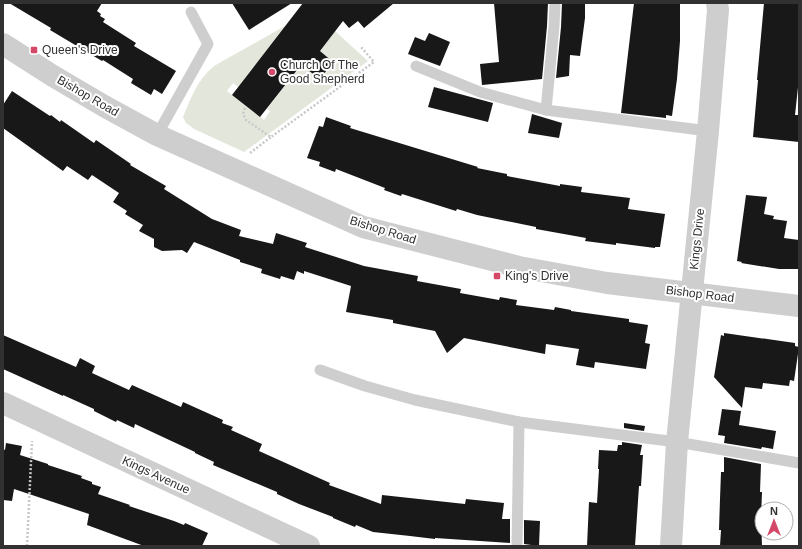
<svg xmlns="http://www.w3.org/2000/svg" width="802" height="549" font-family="Helvetica,sans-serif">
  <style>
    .green { fill: #e3e7db }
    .building { fill: #181818 }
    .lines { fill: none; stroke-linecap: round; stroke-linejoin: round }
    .path { stroke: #c8c8c8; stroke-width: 2.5; stroke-dasharray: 2 2; stroke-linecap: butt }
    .service { stroke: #cecece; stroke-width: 11 }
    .minor { stroke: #cecece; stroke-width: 22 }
    .tertiary { stroke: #cecece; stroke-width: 22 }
    .poi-dot { fill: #d44868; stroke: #fff; stroke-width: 1.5 }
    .labels { text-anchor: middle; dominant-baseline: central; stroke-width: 4; stroke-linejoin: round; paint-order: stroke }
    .poi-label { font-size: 12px; fill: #313131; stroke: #fff; text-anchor: start }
    .street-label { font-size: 12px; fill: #313131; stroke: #fff }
  </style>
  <rect width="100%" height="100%" fill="#fff"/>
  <!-- green -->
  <path class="green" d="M 285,26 L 238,87 L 233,83 L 227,91 L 264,120 L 270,111 L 267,109 L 301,65 L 320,79 L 333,62 L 320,51 L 335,31 L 368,61 L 244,152 L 194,129 L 186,123 L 183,117 C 191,98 197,80 214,66 Z"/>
  <!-- building -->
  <g class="building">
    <path d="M 9,3 L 102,3 L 97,11 L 101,14 L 100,16 L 105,19 L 103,22 L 136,43 L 134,46 L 176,71 L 162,94 L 154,89 L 151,95 L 131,83 L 133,79 L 103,60 L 102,61 L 50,30 L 51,28 Z"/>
    <path d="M 232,3 L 292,3 L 249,30 Z"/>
    <path d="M 303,3 L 394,3 L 364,28 L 358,21 L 349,28 L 343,21 L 320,51 L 333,62 L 320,79 L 301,65 L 260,117 L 232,95 Z"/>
    <path d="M 494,3 L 548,3 L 547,26 L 542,79 L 482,85 L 480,64 L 499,62 Z"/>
    <path d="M 562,3 L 585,3 L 585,18 L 580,56 L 570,55 L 569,76 L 556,78 L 561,27 Z"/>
    <path d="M 634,3 L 680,3 L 680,41 L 677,79 L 672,116 L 666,115 L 666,118 L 621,113 Z"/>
    <path d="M 764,3 L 799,3 L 799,78 L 795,115 L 799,115 L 799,142 L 753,137 L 758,80 L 757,80 Z"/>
    <path d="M 429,33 L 450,42 L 440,66 L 408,54 L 415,37 L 425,41 Z"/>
    <path d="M 434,87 L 493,103 L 488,122 L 428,107 Z"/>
    <path d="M 12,91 L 50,116 L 51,115 L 60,122 L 61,120 L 94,143 L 96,140 L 131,164 L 130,165 L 166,186 L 164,189 L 212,219 L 241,230 L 239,236 L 273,244 L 276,233 L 307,243 L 305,247 L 364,266 L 418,276 L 417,281 L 461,289 L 460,293 L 499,300 L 500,297 L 517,300 L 516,305 L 554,310 L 555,307 L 571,310 L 571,311 L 629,319 L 629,322 L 648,325 L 645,343 L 650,344 L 646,369 L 595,362 L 594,368 L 576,365 L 579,349 L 546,344 L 545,354 L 464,338 L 447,353 L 435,331 L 393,323 L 393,320 L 346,312 L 351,286 L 304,271 L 304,274 L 297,271 L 294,280 L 281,276 L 280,279 L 261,273 L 262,269 L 240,262 L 240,260 L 194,242 L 187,253 L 182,250 L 162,251 L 154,247 L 154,239 L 139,231 L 143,225 L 125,214 L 127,211 L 113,202 L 119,193 L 92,175 L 88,180 L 67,166 L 63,171 L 3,128 L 3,105 Z"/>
    <path d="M 532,114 L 562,123 L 559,138 L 528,133 Z"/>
    <path d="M 326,117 L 351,126 L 350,128 L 478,167 L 477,168 L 507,174 L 507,176 L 560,186 L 560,184 L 582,187 L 581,192 L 630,198 L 628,209 L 665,214 L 660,247 L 655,247 L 655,248 L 616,243 L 616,245 L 585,241 L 586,238 L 536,229 L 536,227 L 477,215 L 457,209 L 456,211 L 402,194 L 401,196 L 384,190 L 385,188 L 336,169 L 335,172 L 319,166 L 320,162 L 307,158 L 319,126 L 323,127 Z"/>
    <path d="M 746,195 L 767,197 L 764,214 L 774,216 L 773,219 L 787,221 L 784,238 L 799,240 L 799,269 L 779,269 L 741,263 L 742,262 L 737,261 Z"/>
    <path d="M 724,333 L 795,343 L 795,346 L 799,347 L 794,381 L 790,380 L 789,386 L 763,383 L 762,389 L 745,387 L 742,408 L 714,377 L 721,335 L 724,336 Z"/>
    <path d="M 3,335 L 76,367 L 80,358 L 95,366 L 92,373 L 129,390 L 132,385 L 181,407 L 183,402 L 223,420 L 222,423 L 233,427 L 231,430 L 262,444 L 259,451 L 330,483 L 329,485 L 381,504 L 382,495 L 465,504 L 466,499 L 504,503 L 502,519 L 510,519 L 510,543 L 435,538 L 435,539 L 410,536 L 373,532 L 356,525 L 355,527 L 333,518 L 333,517 L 299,504 L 277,494 L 277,492 L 213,465 L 214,462 L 195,453 L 195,452 L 135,424 L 134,428 L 117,420 L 116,422 L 94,411 L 94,409 L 63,395 L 63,396 L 3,369 Z"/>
    <path d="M 722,409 L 741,411 L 739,425 L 776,431 L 773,449 L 762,447 L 761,449 L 724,443 L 725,436 L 718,435 Z"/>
    <path d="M 624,423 L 645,426 L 644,431 L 624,428 Z"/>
    <path d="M 622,442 L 642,445 L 640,455 L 643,455 L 641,486 L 639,486 L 635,546 L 587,546 L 589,502 L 597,503 L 599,469 L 598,469 L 599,450 L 617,451 L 618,445 L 622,445 Z"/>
    <path d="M 6,443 L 22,446 L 20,455 L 48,464 L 48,465 L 82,476 L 81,478 L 92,482 L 92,484 L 101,487 L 98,494 L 130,505 L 129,506 L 174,521 L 184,525 L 185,523 L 208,533 L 202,546 L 144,546 L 87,525 L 89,514 L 14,489 L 12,501 L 3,500 L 3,449 L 5,450 Z"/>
    <path d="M 724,457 L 761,464 L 760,492 L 762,492 L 761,518 L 762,546 L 720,546 L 721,530 L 719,530 L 720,499 L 721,472 L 724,472 Z"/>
    <path d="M 524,520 L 540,521 L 539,546 L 524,544 Z"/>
  </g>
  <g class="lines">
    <!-- path -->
    <g class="path">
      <path d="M 245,108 L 243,114 L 246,120 L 271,137 L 374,62 L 361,47"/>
      <path d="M 250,153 L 271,137"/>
      <path d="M 27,546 L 32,441"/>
    </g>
    <!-- service -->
    <g class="service">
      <path d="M 416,66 L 480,92 L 546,110 L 708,131"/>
      <path d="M 546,110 L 554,26 L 555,3"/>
      <path d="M 157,135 L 208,44 L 191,12"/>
      <path d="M 320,370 L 365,386 L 415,400 L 519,422 L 677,442 L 799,463"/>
      <path d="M 517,546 L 519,422"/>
    </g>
    <!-- minor -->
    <g class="minor">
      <path d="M 3,403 L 148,471 L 309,546"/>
      <path d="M 671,546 L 677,442 L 708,131 L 718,10 L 717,3"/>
    </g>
    <!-- tertiary -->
    <path class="tertiary" d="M 3,44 L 53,76 L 104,106 L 157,135 L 363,227 L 519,267 L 607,283 L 799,306"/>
  </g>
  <!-- markers -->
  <g class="poi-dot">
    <rect x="30" y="46" width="8" height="8" rx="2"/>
    <circle cx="272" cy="72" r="4"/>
    <rect x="493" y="272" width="8" height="8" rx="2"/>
  </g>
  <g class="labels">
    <!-- poi labels -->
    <g class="poi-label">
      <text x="42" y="50">Queen's Drive</text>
      <text x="280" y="65">Church Of The<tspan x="280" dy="14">Good Shepherd</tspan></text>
      <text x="505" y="276">King's Drive</text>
    </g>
    <!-- street labels -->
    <g class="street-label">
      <text transform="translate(88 96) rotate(30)">Bishop Road</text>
      <text transform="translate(383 230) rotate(17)">Bishop Road</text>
      <text transform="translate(697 239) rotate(-84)">Kings Drive</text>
      <text transform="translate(700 294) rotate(7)">Bishop Road</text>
      <text transform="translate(156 475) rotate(25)">Kings Avenue</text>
    </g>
  </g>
  <!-- border -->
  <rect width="802" height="549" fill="none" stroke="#313131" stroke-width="8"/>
  <!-- north arrow -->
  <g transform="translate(774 521)"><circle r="19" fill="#ffffff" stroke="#adadad"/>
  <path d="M0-3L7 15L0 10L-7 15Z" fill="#d44868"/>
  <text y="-6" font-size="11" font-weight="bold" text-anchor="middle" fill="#313131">N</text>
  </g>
</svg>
